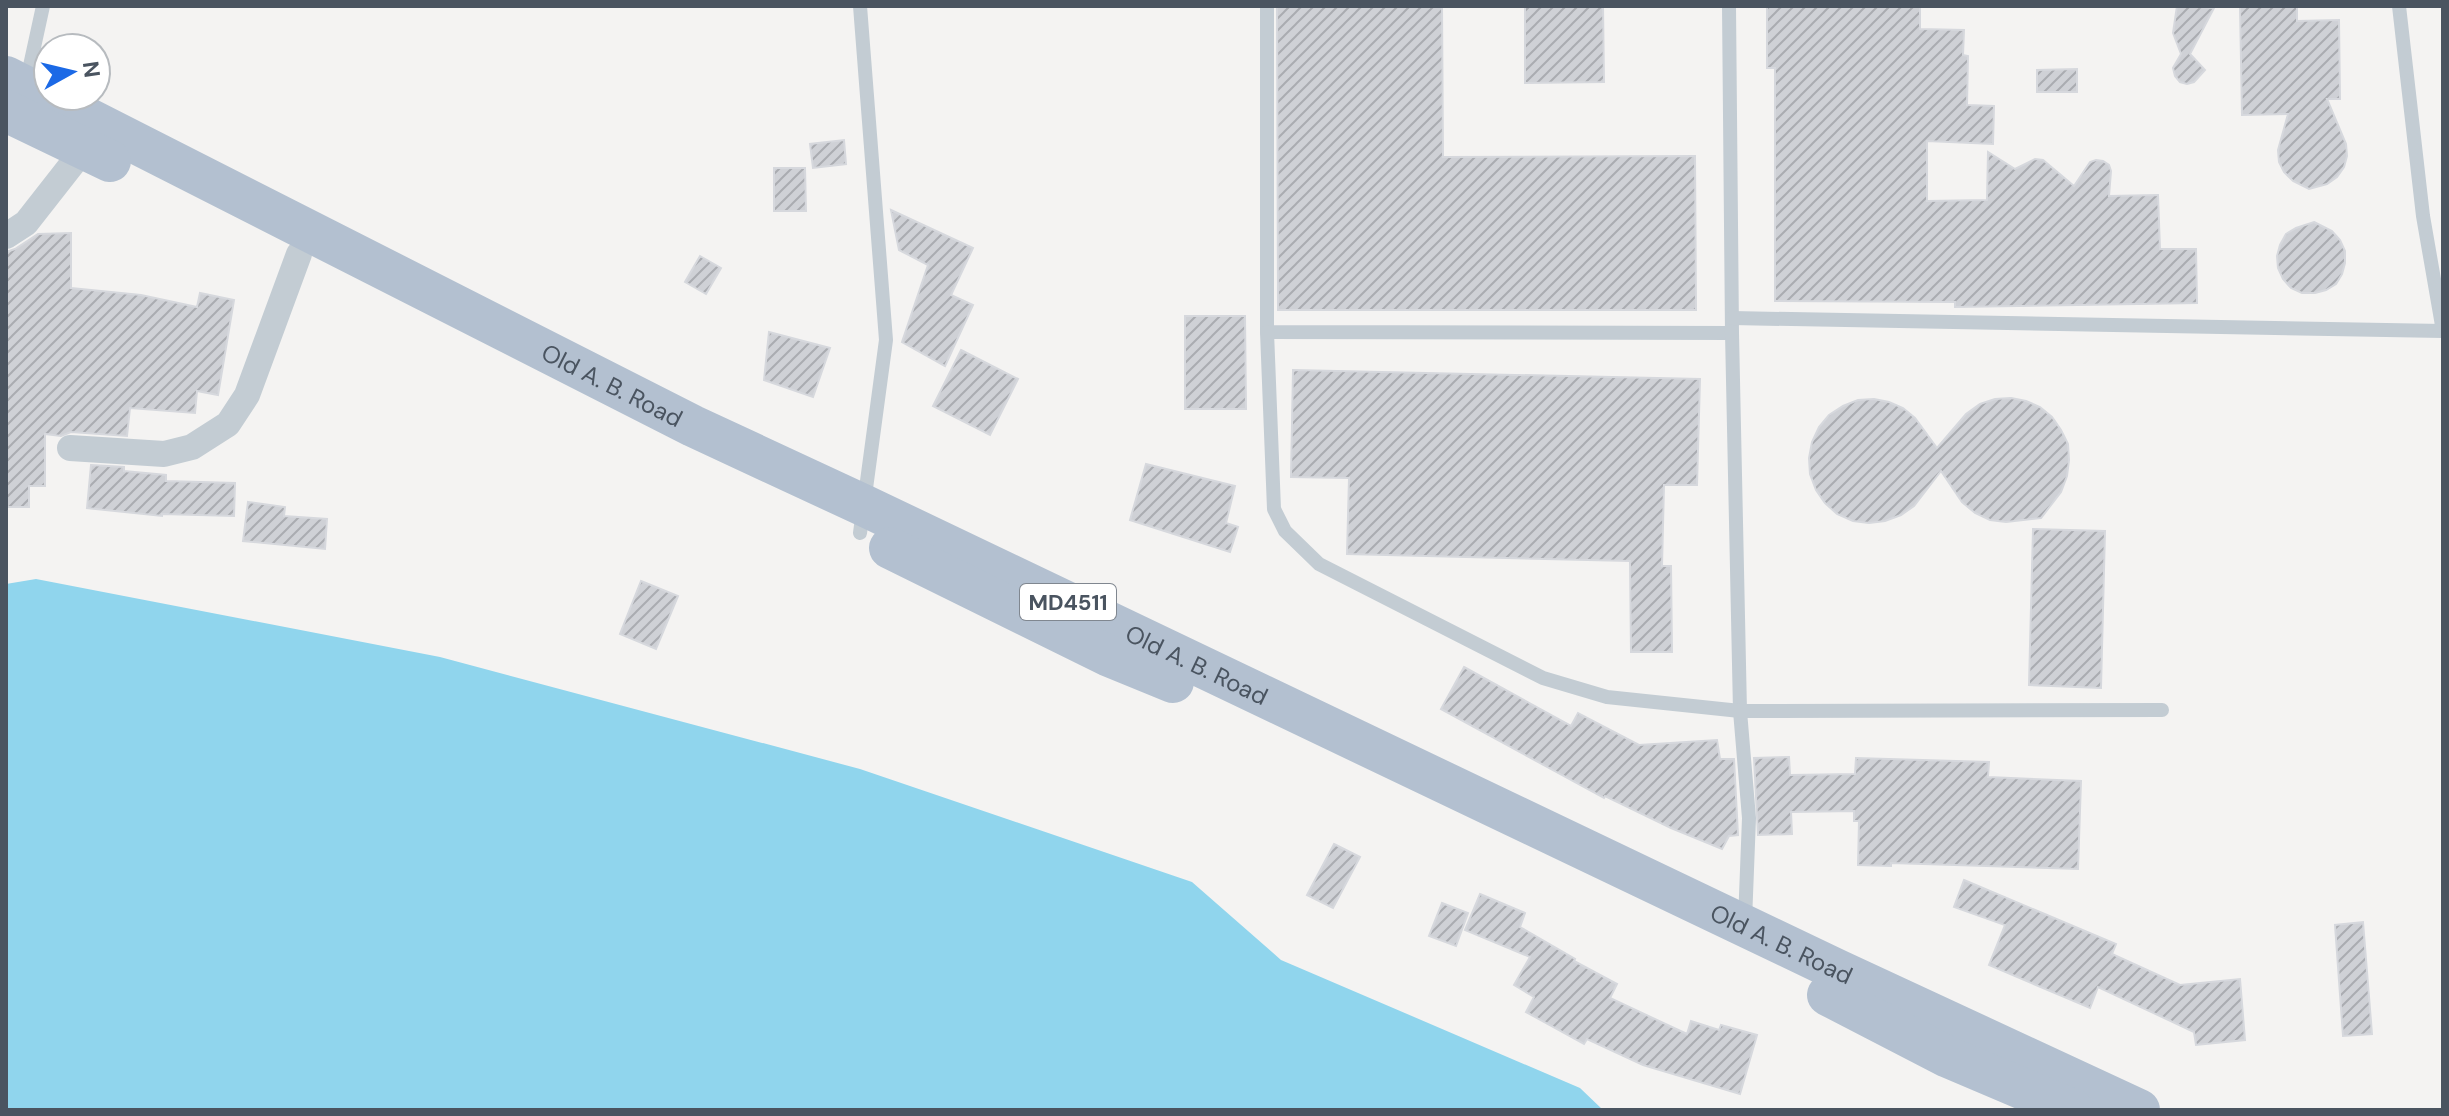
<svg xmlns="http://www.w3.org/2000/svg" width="2449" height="1116" font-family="'DM Sans',sans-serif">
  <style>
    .water { fill: #90d5ed }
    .building { fill: url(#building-hatch); stroke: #d6d8dd; stroke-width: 2 }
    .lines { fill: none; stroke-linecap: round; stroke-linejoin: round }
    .service { stroke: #c3ccd3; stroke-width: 14 }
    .minor { stroke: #c3ccd3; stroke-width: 26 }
    .primary { stroke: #b3c0d0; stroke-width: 42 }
    .labels { text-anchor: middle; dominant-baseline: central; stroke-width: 6; stroke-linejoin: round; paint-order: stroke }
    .shield { fill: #fff; stroke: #808790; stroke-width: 2 }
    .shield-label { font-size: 22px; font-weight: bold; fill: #4a5460 }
    .street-label { font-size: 24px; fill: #4a5460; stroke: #fff }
  </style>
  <defs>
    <pattern id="building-hatch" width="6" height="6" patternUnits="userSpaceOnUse" patternTransform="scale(2)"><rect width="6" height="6" fill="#cfd1d6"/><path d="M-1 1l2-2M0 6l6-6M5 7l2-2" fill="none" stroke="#aaacb1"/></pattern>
  </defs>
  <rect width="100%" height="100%" fill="#f4f3f2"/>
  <!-- water -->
  <path class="water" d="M 36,579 L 440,657 L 860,769 L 1192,882 L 1281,960 L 1580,1088 L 1603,1110 L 6,1110 L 6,584 Z"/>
  <!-- building -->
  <g class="building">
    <path d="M 1277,6 L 1442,6 L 1443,157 L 1695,156 L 1696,310 L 1278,310 Z"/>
    <path d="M 1525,6 L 1603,6 L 1604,82 L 1525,83 Z"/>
    <path d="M 1767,6 L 1920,6 L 1920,29 L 1964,30 L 1963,55 L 1968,56 L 1967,105 L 1994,106 L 1993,144 L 1927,141 L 1927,201 L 1987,200 L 1988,152 L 2015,169 L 2035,159 L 2043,160 L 2074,186 L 2090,162 L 2096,160 L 2103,161 L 2109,165 L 2111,171 L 2109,196 L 2158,195 L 2160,249 L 2196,249 L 2197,303 L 1955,307 L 1955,302 L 1775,301 L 1775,68 L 1767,68 Z"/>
    <path d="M 2177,6 L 2214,8 L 2190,54 L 2205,70 L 2194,82 L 2187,84 L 2180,82 L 2175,76 L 2173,68 L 2181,54 L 2173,33 Z"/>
    <path d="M 2297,6 L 2297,21 L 2339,20 L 2340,99 L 2327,99 L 2346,144 L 2347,156 L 2344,167 L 2337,177 L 2327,184 L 2309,189 L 2293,181 L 2284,172 L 2279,162 L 2278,150 L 2288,114 L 2242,115 L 2240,7 Z"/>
    <path d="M 2077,69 L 2077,92 L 2037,92 L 2037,70 Z"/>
    <path d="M 844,140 L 846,164 L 813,168 L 810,144 Z"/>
    <path d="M 774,168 L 805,168 L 806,211 L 774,211 Z"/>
    <path d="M 891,210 L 973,248 L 951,295 L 973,305 L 945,366 L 902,342 L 928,265 L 899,250 Z"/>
    <path d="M 2314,222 L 2332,231 L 2340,240 L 2345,251 L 2345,263 L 2342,274 L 2336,284 L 2326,290 L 2315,293 L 2302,293 L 2291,288 L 2283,279 L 2278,268 L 2277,256 L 2280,245 L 2286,234 L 2296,228 Z"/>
    <path d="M 71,233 L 71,288 L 141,295 L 197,307 L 200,293 L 234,300 L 218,395 L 197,391 L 195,413 L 130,408 L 127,436 L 71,432 L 61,436 L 45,434 L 45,486 L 29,486 L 29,507 L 6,507 L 6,252 L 15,249 L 38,234 Z"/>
    <path d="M 700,256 L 721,268 L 706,294 L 685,282 Z"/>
    <path d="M 1185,316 L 1245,316 L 1246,409 L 1185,409 Z"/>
    <path d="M 769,332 L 830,348 L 813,397 L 764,380 Z"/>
    <path d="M 961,350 L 1018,379 L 990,435 L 933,406 Z"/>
    <path d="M 1293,370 L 1700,379 L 1697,485 L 1664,485 L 1662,566 L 1671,566 L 1672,652 L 1631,652 L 1630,561 L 1347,554 L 1349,478 L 1291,477 Z"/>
    <path d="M 2011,398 L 2026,401 L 2040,407 L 2052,417 L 2061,430 L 2068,444 L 2069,460 L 2067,476 L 2061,492 L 2041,518 L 2006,522 L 1990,520 L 1975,513 L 1962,502 L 1941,471 L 1914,506 L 1901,515 L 1885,521 L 1869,523 L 1853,521 L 1837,514 L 1825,503 L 1816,490 L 1810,474 L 1809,458 L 1812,442 L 1819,427 L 1829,415 L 1843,406 L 1858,400 L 1874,399 L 1889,402 L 1903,408 L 1915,418 L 1937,448 L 1966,414 L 1980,404 L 1995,399 Z"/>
    <path d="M 1146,464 L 1235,486 L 1226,523 L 1238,527 L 1230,552 L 1130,520 Z"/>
    <path d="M 91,465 L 124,467 L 124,471 L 166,475 L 166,481 L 235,483 L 234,516 L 162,514 L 162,516 L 87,508 Z"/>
    <path d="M 248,502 L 285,507 L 284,516 L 327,519 L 325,549 L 243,541 Z"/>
    <path d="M 2033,529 L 2105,531 L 2101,688 L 2029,685 Z"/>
    <path d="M 641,581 L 678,596 L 656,649 L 620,634 Z"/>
    <path d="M 1464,667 L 1571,726 L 1578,713 L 1639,745 L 1717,740 L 1720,759 L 1734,759 L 1738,835 L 1729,836 L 1722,849 L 1671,828 L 1605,796 L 1604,798 L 1441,709 Z"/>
    <path d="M 1789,757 L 1790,775 L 1855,774 L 1856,758 L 1989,762 L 1988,777 L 2081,781 L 2078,869 L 1891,863 L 1891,866 L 1858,865 L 1859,821 L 1854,821 L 1854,811 L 1791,812 L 1792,834 L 1758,835 L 1754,758 Z"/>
    <path d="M 1334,844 L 1360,857 L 1333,908 L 1307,895 Z"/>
    <path d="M 1964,880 L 2116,944 L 2112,954 L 2180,985 L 2240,979 L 2245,1040 L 2196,1045 L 2194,1032 L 2098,987 L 2090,1008 L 1989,965 L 2005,925 L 1954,907 Z"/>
    <path d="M 1480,894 L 1525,913 L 1520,927 L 1575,959 L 1574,961 L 1617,984 L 1610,998 L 1687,1034 L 1691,1021 L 1719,1030 L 1721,1025 L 1757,1035 L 1740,1094 L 1643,1065 L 1587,1039 L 1584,1044 L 1526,1012 L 1534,997 L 1514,985 L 1530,957 L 1465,930 Z"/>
    <path d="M 1442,903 L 1468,913 L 1456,946 L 1429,936 Z"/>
    <path d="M 2363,922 L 2372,1034 L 2343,1036 L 2335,925 Z"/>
  </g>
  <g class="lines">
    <!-- service -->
    <g class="service">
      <path d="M 1267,6 L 1267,332 L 1732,333"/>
      <path d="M 1729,6 L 1732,333 L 1740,711 L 1749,818 L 1745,921"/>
      <path d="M 26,84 L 43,6"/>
      <path d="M 1732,318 L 2443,331 L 2423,216 L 2399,6"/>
      <path d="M 1267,332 L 1274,509 L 1285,531 L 1319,564 L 1543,678 L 1607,697 L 1740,711 L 2162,710"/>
      <path d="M 860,533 L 886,340 L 860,6"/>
    </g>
    <!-- minor -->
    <g class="minor">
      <path d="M 6,236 L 26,223 L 84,149"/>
      <path d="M 70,448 L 164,454 L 192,447 L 228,424 L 247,395 L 299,254"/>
    </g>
    <!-- primary -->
    <g class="primary">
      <path id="s1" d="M 6,77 L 693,426 L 863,505 L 1837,970 L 2139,1110"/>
      <path d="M 6,111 L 110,161"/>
      <path d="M 890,548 L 1107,655 L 1173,682"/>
      <path d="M 1828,995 L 1948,1057 L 2073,1110"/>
    </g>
  </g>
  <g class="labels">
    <!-- shield labels -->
    <rect class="shield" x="1020" y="584" width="96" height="36" rx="6"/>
    <g class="shield-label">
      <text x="1068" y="602">MD4511</text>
    </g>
    <!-- street labels -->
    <g class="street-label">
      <text stroke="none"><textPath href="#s1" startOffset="680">Old A. B. Road</textPath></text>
      <text stroke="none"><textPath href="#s1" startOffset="1328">Old A. B. Road</textPath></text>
      <text stroke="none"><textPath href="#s1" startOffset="1976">Old A. B. Road</textPath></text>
    </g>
  </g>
  <!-- border -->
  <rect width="2449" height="1116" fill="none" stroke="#4a5460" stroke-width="16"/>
  <!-- north arrow -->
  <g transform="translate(72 72) rotate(82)"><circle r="38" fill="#ffffff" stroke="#b7bbbf" stroke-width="2"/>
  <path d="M0-6L14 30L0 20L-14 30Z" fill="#1b69e6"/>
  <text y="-12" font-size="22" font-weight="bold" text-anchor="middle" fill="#4a5460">N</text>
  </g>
</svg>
